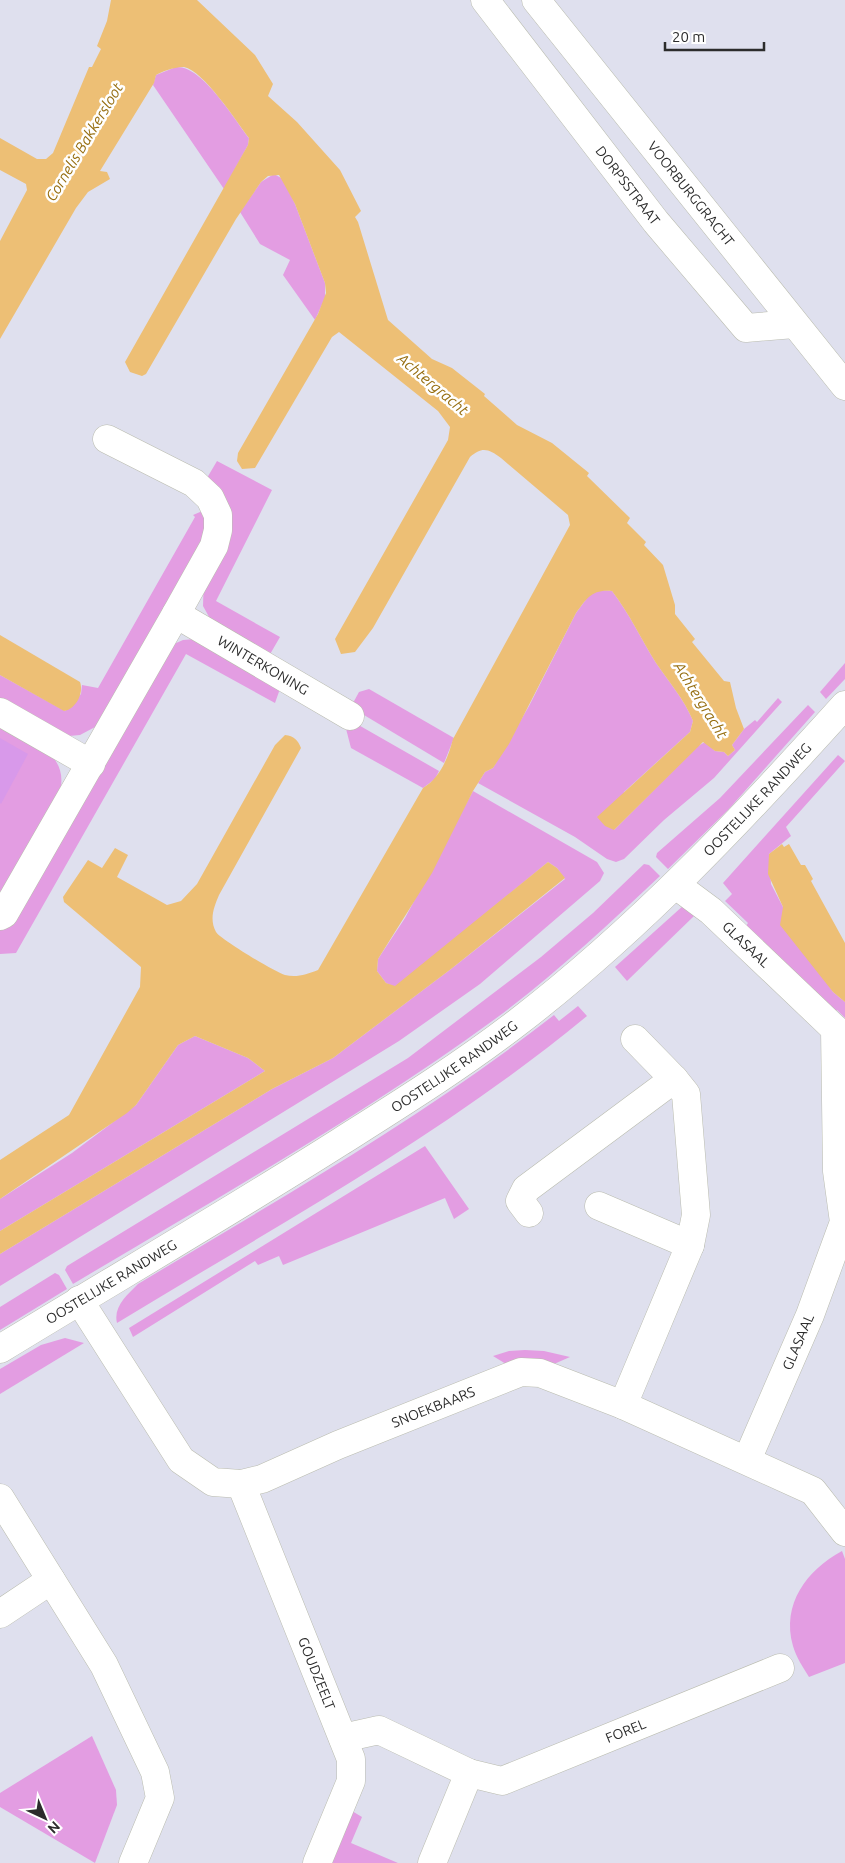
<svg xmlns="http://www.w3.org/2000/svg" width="845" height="1863" font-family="Ubuntu,sans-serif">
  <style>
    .green { fill: #e39de2 }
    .pitch { fill: #d899ea }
    .water { fill: #edbf75 }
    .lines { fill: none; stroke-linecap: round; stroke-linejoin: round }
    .minor-casing { stroke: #babcaf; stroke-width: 29 }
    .tertiary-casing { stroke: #babcaf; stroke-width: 29 }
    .minor { stroke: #fff; stroke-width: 28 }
    .tertiary { stroke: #fff; stroke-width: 28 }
    .labels { text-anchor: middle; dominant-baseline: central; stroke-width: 5; stroke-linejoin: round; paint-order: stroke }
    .street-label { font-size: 14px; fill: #2c2c2c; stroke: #fff }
    .water-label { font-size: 15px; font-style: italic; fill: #966e10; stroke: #fff }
  </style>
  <rect width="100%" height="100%" fill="#dfe0ee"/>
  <!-- green -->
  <g class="green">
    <path d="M 176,67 C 202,65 234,119 249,138 L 248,145 L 224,189 L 153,85 L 156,75 Z"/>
    <path d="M 274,174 L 283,179 L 295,204 L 325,283 L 325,298 L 315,320 L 283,275 L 290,260 L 260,244 L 240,212 L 261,182 Z"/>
    <path d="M 217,461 L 272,490 L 216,601 L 280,637 L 269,656 L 213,624 L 203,606 L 207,478 Z"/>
    <path d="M 200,512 L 206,513 L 205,537 L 97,726 L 80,735 L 69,736 L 0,702 L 0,675 L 65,711 L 81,694 L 82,685 L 98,688 L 195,517 L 193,515 Z"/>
    <path d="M 600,590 L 612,591 C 629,613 641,639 656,663 C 669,682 684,699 693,721 L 690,732 L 624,792 L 614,830 L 698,746 L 705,742 L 715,751 L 724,752 L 728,756 L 735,750 L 732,745 L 744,729 L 755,720 L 757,722 L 778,698 L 782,702 L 714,778 L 664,820 L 624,859 L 616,862 L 607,859 L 575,837 L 478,783 L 485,772 L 493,768 L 529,706 L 576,613 L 590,594 Z"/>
    <path d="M 195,639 L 281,686 L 275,703 L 186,654 L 16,953 L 0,954 L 0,929 L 174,644 L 183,640 Z"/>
    <path d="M 845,663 L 845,679 L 826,699 L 820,692 Z"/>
    <path d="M 369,689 L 454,738 L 444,763 L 354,709 L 353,703 L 359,692 Z"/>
    <path d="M 808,705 L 815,712 L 728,810 L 668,869 L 656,857 L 657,853 L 720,798 Z"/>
    <path d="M 348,719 L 439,771 L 435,779 L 423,788 L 351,748 L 345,725 Z"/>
    <path d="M 0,723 C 30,741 72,753 59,795 L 0,899 Z"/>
    <path d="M 838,755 L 845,761 L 786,827 L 791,836 L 769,854 L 771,884 L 783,907 L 815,966 L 833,992 L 845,1002 L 845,1018 L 837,1010 L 834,1013 L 746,926 L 748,923 L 725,901 L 732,894 L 723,883 Z"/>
    <path d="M 473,791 L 597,862 L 604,873 L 600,881 L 480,984 L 399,1041 L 0,1286 L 0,1254 L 272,1089 L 333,1058 L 451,969 L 565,879 L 557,868 L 548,862 L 412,974 L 395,987 L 386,983 L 377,971 L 378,959 L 405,918 Z"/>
    <path d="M 644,864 L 649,865 L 660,876 C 607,926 553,976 495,1019 C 361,1117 215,1199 73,1284 L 65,1270 L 67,1266 L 408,1058 L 541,957 L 593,913 Z"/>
    <path d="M 684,905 L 694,916 L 627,981 L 615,967 Z"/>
    <path d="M 578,1006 L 587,1016 C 443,1135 276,1226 117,1323 C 113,1307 127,1295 138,1284 C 279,1199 424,1117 554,1015 L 559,1021 Z"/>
    <path d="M 195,1036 L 248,1058 L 265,1071 L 0,1231 L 0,1199 L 72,1153 L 136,1105 L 178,1045 Z"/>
    <path d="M 425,1146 L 469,1209 L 454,1219 L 445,1198 L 283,1265 L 279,1256 L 258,1265 L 255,1261 L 133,1337 L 129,1328 Z"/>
    <path d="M 55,1273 L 59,1275 L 67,1289 L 0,1330 L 0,1307 Z"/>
    <path d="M 65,1338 L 84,1343 L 0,1394 L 0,1369 L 41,1345 Z"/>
    <path d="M 525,1350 L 544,1351 L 570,1357 L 554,1364 L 506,1364 L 493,1356 L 509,1351 Z"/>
    <path d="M 842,1551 L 845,1559 L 845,1663 L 809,1677 C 803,1667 796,1657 793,1646 C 781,1604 807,1570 842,1551 Z"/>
    <path d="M 92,1736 L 116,1790 L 117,1805 L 95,1863 L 0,1807 L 0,1793 Z"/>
    <path d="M 352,1811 L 362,1817 L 351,1843 L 398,1863 L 331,1863 Z"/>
  </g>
  <!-- pitch -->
  <path class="pitch" d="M 0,738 L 28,754 L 1,804 L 0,803 Z"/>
  <!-- water -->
  <g class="water">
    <path d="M 111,0 L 197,0 L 255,55 L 273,84 L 268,96 L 297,122 L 340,170 L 361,211 L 355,217 L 358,222 L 388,320 L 432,359 L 452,368 L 485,394 L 484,396 L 517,425 L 552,443 L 589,473 L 587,476 L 630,518 L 627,523 L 646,542 L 644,545 L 663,565 L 675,605 L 675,614 L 695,639 L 692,642 L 724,681 L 730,682 L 736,708 L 744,729 L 732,745 L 735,750 L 728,756 L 724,752 L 715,751 L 703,742 L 614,830 L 605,826 L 597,817 L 690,732 L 693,721 C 684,699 669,682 656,663 C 641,639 629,613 612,591 C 592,589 587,598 576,613 L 509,744 L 493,768 L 485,772 L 473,791 L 432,873 L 378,959 L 377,971 L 386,983 L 395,986 L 548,862 L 557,868 L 565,878 L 451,969 L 333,1058 L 272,1089 L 0,1254 L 0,1231 L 265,1071 L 248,1058 L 195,1036 L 178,1045 L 136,1105 L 127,1113 L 0,1199 L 0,1160 L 69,1115 L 140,987 L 141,967 L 64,902 L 63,897 L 88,860 L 102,868 L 115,848 L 128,855 L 117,877 L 167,905 L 181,901 L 197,884 L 275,745 L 285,735 C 294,736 298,740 301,748 L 219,895 C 214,907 209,919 216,932 C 220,939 275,972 285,975 C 297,978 307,974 318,970 L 423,788 C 440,778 448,758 453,739 L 570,525 L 568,515 L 501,458 C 489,449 482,446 470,457 L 373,628 L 355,652 L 341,654 L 335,639 L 448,440 L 450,427 L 438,411 L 339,332 L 332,337 L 255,468 L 242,469 L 237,461 L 238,453 L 318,314 L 326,293 L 325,283 L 295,204 L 279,175 L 268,176 L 261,182 L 236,219 L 146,374 L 142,376 L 130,372 L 125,362 L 248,145 L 249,138 C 236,121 204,71 184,67 C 177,66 160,72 156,75 L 154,83 L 100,171 L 107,172 L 110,179 L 88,192 L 76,208 L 0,339 L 0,241 L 27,190 L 26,184 L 0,170 L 0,138 L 37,159 L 46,159 L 53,153 L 89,67 L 92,67 L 101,49 L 97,46 L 107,21 Z"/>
    <path d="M 0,635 L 80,682 C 84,693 76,709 64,711 L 0,675 Z"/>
    <path d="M 782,844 L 784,847 L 789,844 L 801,865 L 805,865 L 813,879 L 811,881 L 845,943 L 845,1002 L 833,992 L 780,925 L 783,907 L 768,874 L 769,854 Z"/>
  </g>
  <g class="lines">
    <defs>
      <g id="minor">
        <path id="s1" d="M 485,0 L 656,222 L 746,328 L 794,324"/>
        <path id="s2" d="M 176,614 L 350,716"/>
        <path d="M 0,712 L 91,764"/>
        <path id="s3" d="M 676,885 L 711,911 L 835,1029 L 837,1171 L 844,1222 L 810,1315 L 747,1460"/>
        <path d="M 0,916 L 4,914 L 176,614 L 214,546 L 218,530 L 218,515 L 210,498 L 194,483 L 107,439"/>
        <path d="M 635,1039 L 674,1079"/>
        <path d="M 599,1206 L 690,1245"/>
        <path d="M 529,1213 L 520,1201 L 526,1189 L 674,1079 L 686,1094 L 696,1215 L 690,1245 L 623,1405"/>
        <path id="s4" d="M 79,1300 L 181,1460 L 213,1482 L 241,1484 L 262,1479 L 338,1445 L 521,1372 L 540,1373 L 623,1405 L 813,1491 L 845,1532"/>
        <path id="s5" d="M 241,1484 L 351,1759 L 351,1781 L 317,1863"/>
        <path d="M 0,1498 L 104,1665 L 155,1772 L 160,1798 L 133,1863"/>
        <path d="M 0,1614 L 51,1580"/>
        <path id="s6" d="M 343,1738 L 379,1730 L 469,1773 L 502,1781 L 780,1668"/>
        <path d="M 432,1863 L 469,1773"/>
      </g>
      <g id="tertiary">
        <path id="s7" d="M 536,0 L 845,386"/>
        <path id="s8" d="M 0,1349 C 113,1280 228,1213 340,1142 C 400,1104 461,1066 518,1022 C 639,929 743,818 845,705"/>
      </g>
    </defs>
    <!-- minor casing -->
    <use href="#minor" class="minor-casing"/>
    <!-- tertiary casing -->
    <use href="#tertiary" class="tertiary-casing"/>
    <!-- minor -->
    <use href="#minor" class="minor"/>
    <!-- tertiary -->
    <use href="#tertiary" class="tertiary"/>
  </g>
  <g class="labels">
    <!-- street labels -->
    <g class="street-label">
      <text stroke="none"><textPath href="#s1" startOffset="234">DORPSSTRAAT</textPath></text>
      <text stroke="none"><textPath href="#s7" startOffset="248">VOORBURGGRACHT</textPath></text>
      <text stroke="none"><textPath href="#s2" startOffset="101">WINTERKONING</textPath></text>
      <text stroke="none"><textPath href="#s8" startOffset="940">OOSTELIJKE RANDWEG</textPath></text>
      <text stroke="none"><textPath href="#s3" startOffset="92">GLASAAL</textPath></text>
      <text stroke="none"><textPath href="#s8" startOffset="535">OOSTELIJKE RANDWEG</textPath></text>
      <text stroke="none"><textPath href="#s8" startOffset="130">OOSTELIJKE RANDWEG</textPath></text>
      <text transform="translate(798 1342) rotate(-67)">GLASAAL</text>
      <text stroke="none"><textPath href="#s4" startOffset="464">SNOEKBAARS</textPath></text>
      <text stroke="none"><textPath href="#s5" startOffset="204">GOUDZEELT</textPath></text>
      <text stroke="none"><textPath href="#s6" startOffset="304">FOREL</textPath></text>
    </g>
    <!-- water labels -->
    <g class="water-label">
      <text transform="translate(84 142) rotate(-59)">Cornelis Bakkersloot</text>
      <text transform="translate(433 384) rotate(40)">Achtergracht</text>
      <text transform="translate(701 700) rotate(58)">Achtergracht</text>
    </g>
  </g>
  <!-- north arrow -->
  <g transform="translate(45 1818) rotate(136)" stroke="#ffffff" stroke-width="4" paint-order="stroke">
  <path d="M0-4L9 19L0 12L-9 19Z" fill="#2c2c2c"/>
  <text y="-8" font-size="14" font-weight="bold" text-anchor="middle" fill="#2c2c2c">N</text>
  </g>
  <!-- scale -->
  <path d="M665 42v8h99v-8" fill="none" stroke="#2c2c2c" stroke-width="2.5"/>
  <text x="672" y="42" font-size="15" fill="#2c2c2c" stroke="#ffffff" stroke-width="4" paint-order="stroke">20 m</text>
</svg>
